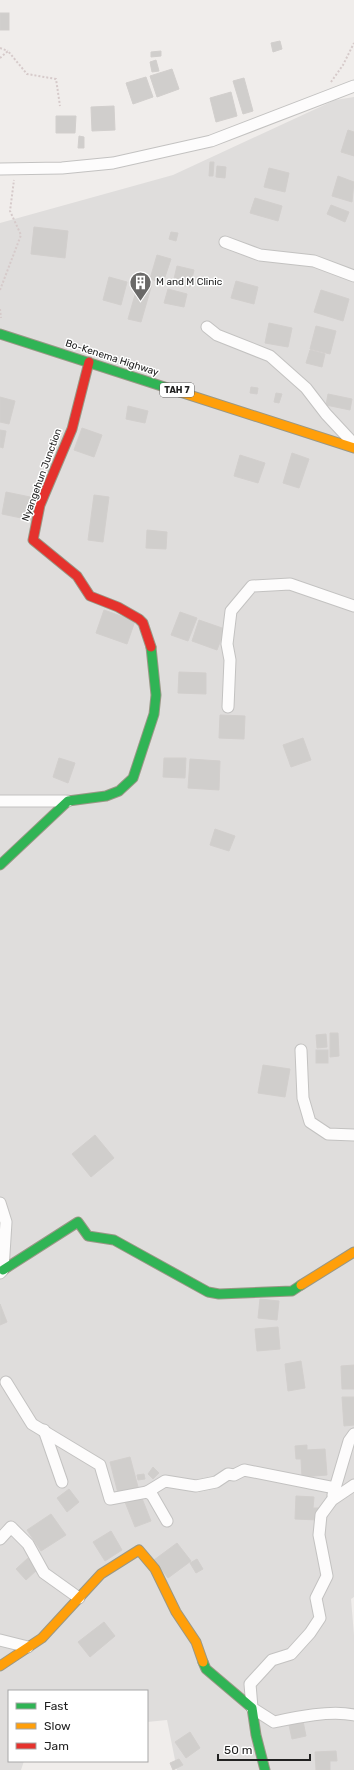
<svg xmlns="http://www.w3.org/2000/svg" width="354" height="1770" font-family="Rubik,sans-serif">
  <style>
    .residential { fill: #dfdddc }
    .building { fill: #d0cecc; stroke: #d2cfcd }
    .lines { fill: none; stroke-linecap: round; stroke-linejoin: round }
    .street-casing { stroke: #c3c2c1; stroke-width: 13 }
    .fast-casing { stroke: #999785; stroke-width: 11 }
    .slow-casing { stroke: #999785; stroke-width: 11 }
    .jam-casing { stroke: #999785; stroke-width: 11 }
    .path { stroke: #d6caca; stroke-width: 2; stroke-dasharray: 2 2; stroke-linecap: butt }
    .street { stroke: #fdfcfc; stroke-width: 11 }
    .fast { stroke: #30b455; stroke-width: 9 }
    .slow { stroke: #ff9f0a; stroke-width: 9 }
    .jam { stroke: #e5322d; stroke-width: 9 }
    .labels { text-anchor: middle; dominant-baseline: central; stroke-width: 3; stroke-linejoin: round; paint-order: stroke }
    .shield { fill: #fff; stroke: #646464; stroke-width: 1 }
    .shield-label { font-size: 9px; font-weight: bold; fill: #222 }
    .poi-label { font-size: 10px; fill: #222; stroke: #fff; text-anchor: start }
    .street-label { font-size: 10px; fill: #222; stroke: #fff }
  </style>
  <rect width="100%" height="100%" fill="#f0edeb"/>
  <!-- residential -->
  <path class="residential" d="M 354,97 L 354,1597 L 351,1599 L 354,1635 L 354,1770 L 177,1770 L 167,1720 L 147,1722 L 147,1691 L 9,1691 L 9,1761 L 24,1761 L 21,1770 L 0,1770 L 0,223 L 173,175 L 335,100 Z"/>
  <!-- building -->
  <g class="building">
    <rect x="0" y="13" width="9" height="17"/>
    <path d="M 280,41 L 282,49 L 273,52 L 271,43 Z"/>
    <path d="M 161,51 L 161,56 L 151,57 L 151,52 Z"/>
    <path d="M 156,60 L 159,71 L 152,72 L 150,62 Z"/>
    <path d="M 172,69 L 179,89 L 157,97 L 150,76 Z"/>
    <path d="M 146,77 L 153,97 L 133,104 L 126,83 Z"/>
    <path d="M 244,78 L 253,111 L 243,114 L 233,81 Z"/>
    <path d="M 231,92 L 237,116 L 216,122 L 210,98 Z"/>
    <path d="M 114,106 L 115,130 L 92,131 L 91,107 Z"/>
    <path d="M 56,116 L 76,116 L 75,133 L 56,133 Z"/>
    <path d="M 348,130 L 354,132 L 354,156 L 341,152 Z"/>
    <path d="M 79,136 L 84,137 L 84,148 L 78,148 Z"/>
    <path d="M 210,162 L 214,162 L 213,176 L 209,176 Z"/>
    <path d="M 217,166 L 226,167 L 225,178 L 216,177 Z"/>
    <path d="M 269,168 L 289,173 L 285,192 L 264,187 Z"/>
    <path d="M 338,176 L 354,182 L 352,202 L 332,196 Z"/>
    <path d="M 255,198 L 282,206 L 278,221 L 250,213 Z"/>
    <path d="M 331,205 L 349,212 L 345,222 L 327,214 Z"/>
    <path d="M 34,227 L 68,231 L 65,258 L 31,254 Z"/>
    <path d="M 171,232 L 178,233 L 176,241 L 169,239 Z"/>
    <path d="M 157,255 L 171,259 L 163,283 L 150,279 Z"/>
    <path d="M 177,266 L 194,270 L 190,287 L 173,283 Z"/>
    <path d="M 109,277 L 127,282 L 121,305 L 103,300 Z"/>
    <path d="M 139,281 L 152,284 L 141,322 L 128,319 Z"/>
    <path d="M 236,281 L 258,287 L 254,304 L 231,298 Z"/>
    <path d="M 168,289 L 187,294 L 184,307 L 164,303 Z"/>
    <path d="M 321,290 L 349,299 L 343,321 L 314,312 Z"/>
    <path d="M 269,323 L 292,328 L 288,347 L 265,343 Z"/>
    <path d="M 316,326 L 336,331 L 330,354 L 310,349 Z"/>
    <path d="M 310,350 L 325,354 L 322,367 L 306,363 Z"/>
    <path d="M 251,387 L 258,388 L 257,394 L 250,393 Z"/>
    <path d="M 276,393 L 282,394 L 279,403 L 274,402 Z"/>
    <path d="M 328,394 L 352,399 L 350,410 L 326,405 Z"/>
    <path d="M 0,397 L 15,401 L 9,424 L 0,422 Z"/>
    <path d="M 128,406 L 148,411 L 145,423 L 126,419 Z"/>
    <path d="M 82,428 L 102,435 L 94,457 L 74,450 Z"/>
    <path d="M 0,430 L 6,431 L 3,448 L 0,447 Z"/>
    <path d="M 292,453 L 309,459 L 299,488 L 283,483 Z"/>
    <path d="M 240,455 L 265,463 L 258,483 L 234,476 Z"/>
    <path d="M 6,492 L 35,498 L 31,520 L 2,514 Z"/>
    <path d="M 94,495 L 109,497 L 103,542 L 88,540 Z"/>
    <path d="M 147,530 L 167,532 L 166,549 L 146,548 Z"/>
    <path d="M 104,610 L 135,621 L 127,644 L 96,633 Z"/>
    <path d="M 180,612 L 197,618 L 188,641 L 171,635 Z"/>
    <path d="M 199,620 L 225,629 L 217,650 L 192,641 Z"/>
    <path d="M 179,672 L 206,673 L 206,694 L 178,693 Z"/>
    <path d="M 220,715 L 245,716 L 244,739 L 219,738 Z"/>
    <path d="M 303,738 L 311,760 L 291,767 L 283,745 Z"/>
    <path d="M 59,758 L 75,763 L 68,783 L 53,777 Z"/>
    <path d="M 164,758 L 186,758 L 185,778 L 163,777 Z"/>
    <path d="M 190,759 L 220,761 L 219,790 L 188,788 Z"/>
    <path d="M 215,829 L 235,836 L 229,851 L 210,845 Z"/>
    <path d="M 330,1033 L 338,1033 L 339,1056 L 330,1057 Z"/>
    <path d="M 326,1034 L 327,1047 L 317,1048 L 316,1035 Z"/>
    <rect x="316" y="1050" width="12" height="13"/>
    <path d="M 263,1065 L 290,1069 L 285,1097 L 258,1093 Z"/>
    <path d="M 95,1135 L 114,1158 L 91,1177 L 72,1154 Z"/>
    <path d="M 260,1299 L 279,1301 L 277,1320 L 258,1318 Z"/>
    <path d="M 0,1304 L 7,1322 L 0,1325 Z"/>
    <path d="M 278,1327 L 280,1349 L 257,1351 L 255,1329 Z"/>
    <path d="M 301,1361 L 305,1388 L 288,1391 L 285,1364 Z"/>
    <path d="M 354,1365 L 354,1389 L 342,1389 L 341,1366 Z"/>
    <path d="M 342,1397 L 354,1397 L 354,1425 L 344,1426 Z"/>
    <path d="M 307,1445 L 307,1450 L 325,1449 L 327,1475 L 302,1477 L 301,1459 L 296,1459 L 295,1446 Z"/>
    <path d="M 130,1457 L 138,1487 L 118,1493 L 110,1462 Z"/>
    <path d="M 153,1467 L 159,1473 L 153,1479 L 148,1474 Z"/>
    <path d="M 144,1474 L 145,1479 L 138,1480 L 137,1475 Z"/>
    <path d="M 69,1489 L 79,1502 L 67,1512 L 57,1498 Z"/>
    <path d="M 141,1496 L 151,1521 L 135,1527 L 125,1502 Z"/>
    <path d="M 296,1496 L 314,1497 L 313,1508 L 319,1508 L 318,1520 L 295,1519 Z"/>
    <path d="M 51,1514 L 66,1535 L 41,1551 L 27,1530 Z"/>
    <path d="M 111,1531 L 122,1550 L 105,1561 L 93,1542 Z"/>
    <path d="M 177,1543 L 191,1561 L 168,1578 L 154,1560 Z"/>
    <path d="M 28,1558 L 38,1569 L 26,1580 L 16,1569 Z"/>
    <path d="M 197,1559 L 203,1569 L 196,1573 L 190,1563 Z"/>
    <path d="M 104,1622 L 115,1636 L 90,1657 L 78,1642 Z"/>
    <path d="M 303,1721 L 306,1736 L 292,1739 L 289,1725 Z"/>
    <path d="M 190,1732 L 200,1748 L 186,1758 L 175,1742 Z"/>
    <path d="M 336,1751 L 337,1761 L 330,1761 L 330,1770 L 316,1770 L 315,1752 Z"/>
    <path d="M 179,1759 L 183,1765 L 173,1770 L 170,1763 Z"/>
  </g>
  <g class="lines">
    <defs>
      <g id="street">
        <path d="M 0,169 L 62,168 L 113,163 L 211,141 L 354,86"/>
        <path d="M 225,242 L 260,255 L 314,261 L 354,276"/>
        <path d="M 207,327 L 217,335 L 270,356 L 306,388 L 326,414 L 354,444"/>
        <path d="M 228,707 L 230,660 L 227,644 L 231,611 L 252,586 L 290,584 L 354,606"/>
        <path d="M 0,801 L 68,801"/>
        <path d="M 301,1050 L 303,1098 L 310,1122 L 328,1134 L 354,1135"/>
        <path d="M 0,1203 L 6,1222 L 3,1270 L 0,1273"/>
        <path d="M 6,1382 L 32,1424 L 100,1465 L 110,1499 L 147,1492"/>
        <path d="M 44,1430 L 62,1482"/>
        <path d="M 354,1485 L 332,1500 L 321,1515 L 319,1535 L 327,1576 L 316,1598 L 320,1618 L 310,1633 L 291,1654 L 272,1660 L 250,1684 L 252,1708 L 274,1722 C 297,1717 331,1710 354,1715"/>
        <path d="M 333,1495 L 349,1441 L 354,1434"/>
        <path d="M 167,1521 L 152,1495 L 147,1492 L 165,1481 L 196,1486 L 216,1482 L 228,1474 L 234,1475 L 244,1470 L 335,1488"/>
        <path d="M 0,1539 L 11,1527 L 28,1544 L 44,1573 L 79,1598"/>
        <path d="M 0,1640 L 28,1647"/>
      </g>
      <g id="fast">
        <path d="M 0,334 L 180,392"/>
        <path d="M 0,865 L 68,801 L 106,796 L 119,791 L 133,778 L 154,714 L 156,695 L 151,647"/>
        <path d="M 3,1270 L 78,1222 L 88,1236 L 114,1240 L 208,1292 L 219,1294 L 292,1291 L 301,1285"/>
        <path d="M 203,1662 L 206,1669 L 252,1708 L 256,1735 L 265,1770"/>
      </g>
      <g id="slow">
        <path d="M 180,392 L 354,448"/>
        <path d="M 301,1285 L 354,1252"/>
        <path d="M 0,1666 L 42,1638 L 101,1574 L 139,1550 L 155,1569 L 176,1612 L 196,1642 L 203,1662"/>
      </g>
      <path id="jam" d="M 89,362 L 72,429 L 40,505 L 33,540 L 77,576 L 90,596 L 118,607 L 139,619 L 143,623 L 151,647"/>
    </defs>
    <!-- street casing -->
    <use href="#street" class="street-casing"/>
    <!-- fast casing -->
    <use href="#fast" class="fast-casing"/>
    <!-- slow casing -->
    <use href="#slow" class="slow-casing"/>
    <!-- jam casing -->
    <use href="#jam" class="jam-casing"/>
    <!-- path -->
    <g class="path">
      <path d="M 0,48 L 8,51"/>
      <path d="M 0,58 L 8,51 L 27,74 L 56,79 L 60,106"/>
      <path d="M 331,82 L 343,65 L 354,43"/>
      <path d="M 0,290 L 21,235 L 10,211 L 14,180"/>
      <path d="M 0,309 L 1,318"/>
    </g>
    <!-- street -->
    <use href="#street" class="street"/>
    <!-- fast -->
    <use href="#fast" class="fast"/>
    <!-- slow -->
    <use href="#slow" class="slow"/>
    <!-- jam -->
    <use href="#jam" class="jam"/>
  </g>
  <!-- icons -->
  <defs>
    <symbol id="building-pin" viewBox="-11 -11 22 30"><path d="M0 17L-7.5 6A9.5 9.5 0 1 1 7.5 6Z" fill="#6a6968" stroke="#fff"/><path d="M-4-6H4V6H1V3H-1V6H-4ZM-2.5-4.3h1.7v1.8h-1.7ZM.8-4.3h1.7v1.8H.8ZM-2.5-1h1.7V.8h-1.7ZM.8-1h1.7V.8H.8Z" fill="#fff"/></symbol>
  </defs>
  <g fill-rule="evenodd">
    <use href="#building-pin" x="128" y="270" width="25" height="34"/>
  </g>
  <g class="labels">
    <!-- shield labels -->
    <rect class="shield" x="160" y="383" width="34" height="14" rx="3"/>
    <g class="shield-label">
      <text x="177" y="390">TAH 7</text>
    </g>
    <!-- poi labels -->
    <g class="poi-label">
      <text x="156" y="282">M and M Clinic</text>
    </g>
    <!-- street labels -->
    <g class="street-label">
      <text transform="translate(112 358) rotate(18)">Bo-Kenema Highway</text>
      <text transform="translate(42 475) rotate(-70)">Nyangehun Junction</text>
    </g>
  </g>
  <!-- legend -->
  <rect x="8" y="1690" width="140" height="72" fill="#ffffff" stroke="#a7a7a7"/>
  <rect x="16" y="1703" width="20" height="6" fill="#30b455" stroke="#a7a7a7"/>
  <text x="44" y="1710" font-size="12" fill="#222222">Fast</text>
  <rect x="16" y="1723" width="20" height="6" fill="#ff9f0a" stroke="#a7a7a7"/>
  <text x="44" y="1730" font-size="12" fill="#222222">Slow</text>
  <rect x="16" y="1743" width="20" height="6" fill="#e5322d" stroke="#a7a7a7"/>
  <text x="44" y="1750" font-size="12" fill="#222222">Jam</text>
  <!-- scale -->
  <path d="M218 1754v6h92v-6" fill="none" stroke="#222222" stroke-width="2"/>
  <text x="224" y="1754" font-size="12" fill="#222222" stroke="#ffffff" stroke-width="3" paint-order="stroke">50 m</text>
</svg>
